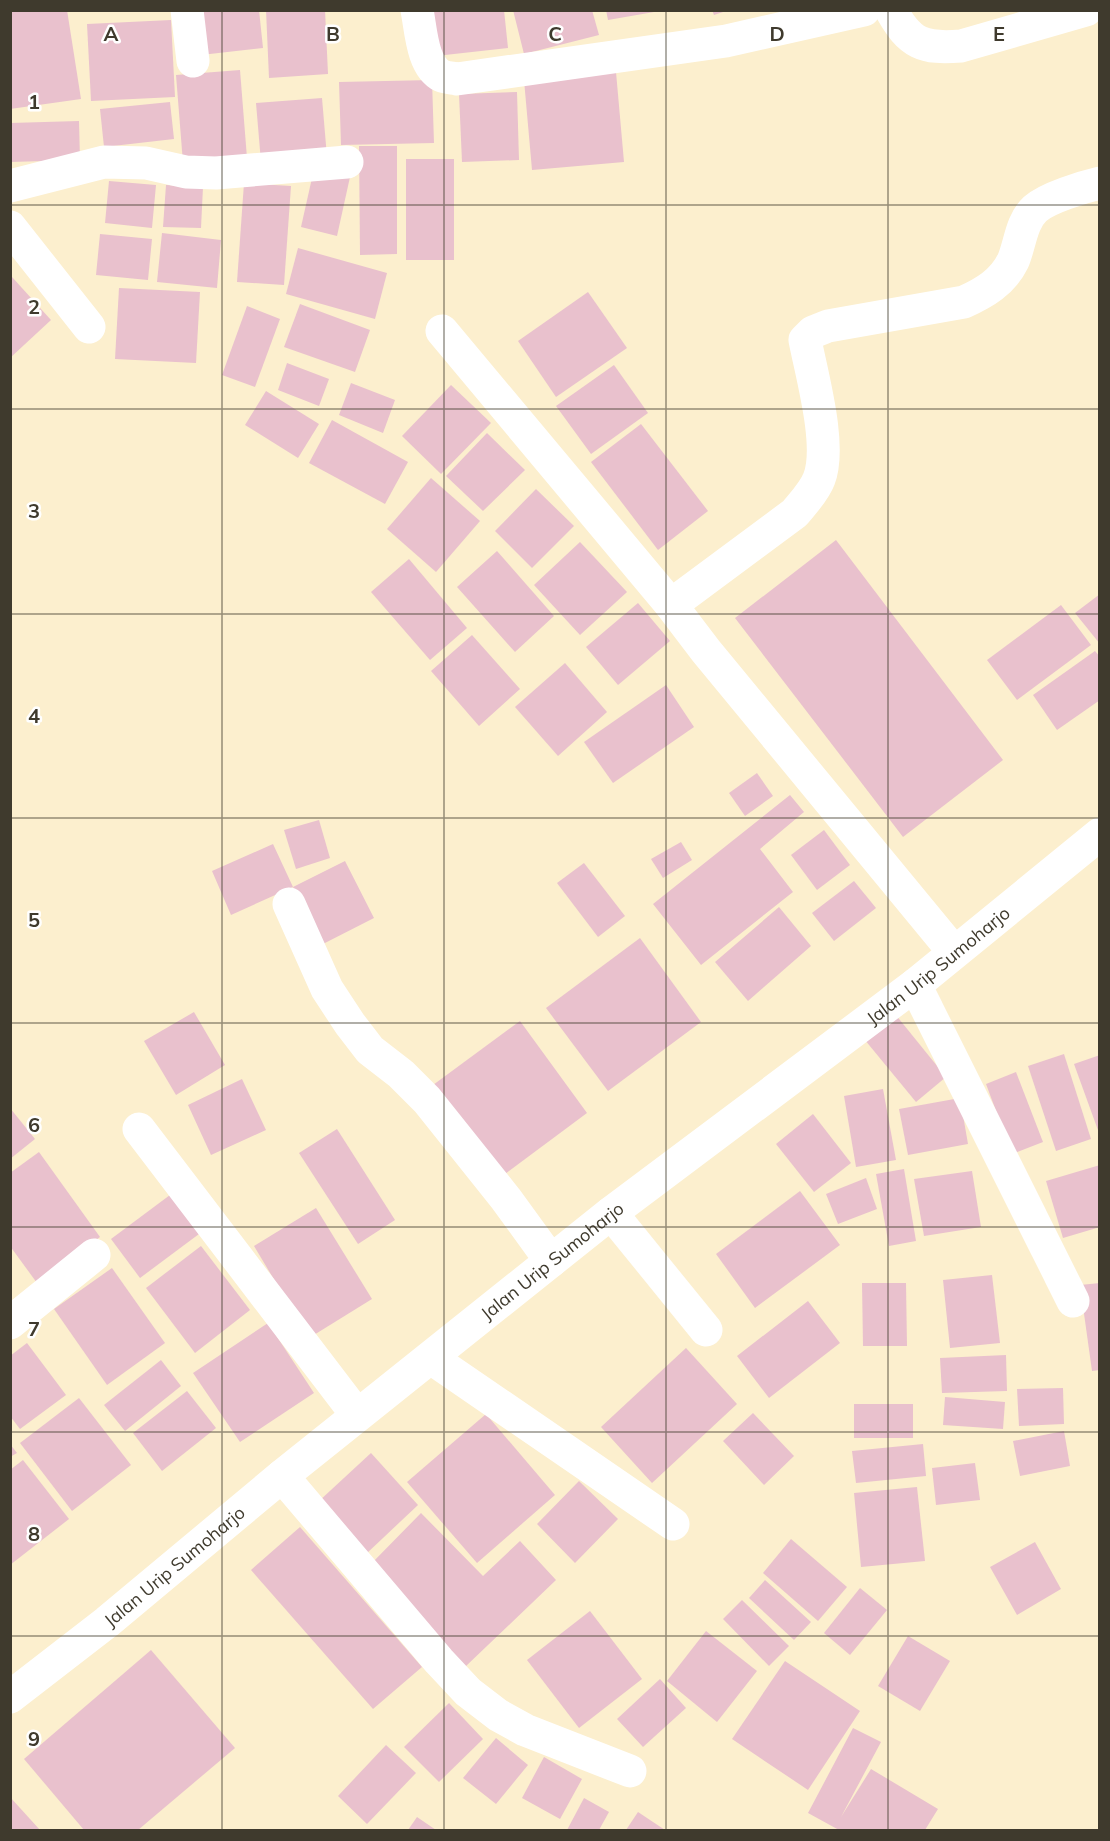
<svg xmlns="http://www.w3.org/2000/svg" width="1110" height="1841" font-family="Mulish,sans-serif">
  <style>
    .building { fill: #e9c1cd }
    .lines { fill: none; stroke-linecap: round; stroke-linejoin: round }
    .street { stroke: #fff; stroke-width: 33 }
    .secondary { stroke: #fff; stroke-width: 33 }
    .grid { fill: none; stroke: #3f3a2d; stroke-width: 1.5; stroke-opacity: 0.55 }
    .labels { text-anchor: middle; dominant-baseline: central; stroke-width: 5; stroke-linejoin: round; paint-order: stroke }
    .street-label { font-size: 18px; fill: #3f3a2d; stroke: #fff }
    .grid-label { font-size: 20px; text-anchor: middle; font-weight: bold; fill: #3f3a2d; stroke: #fff; stroke-width: 5; stroke-linejoin: round; paint-order: stroke }
  </style>
  <rect width="100%" height="100%" fill="#fcefce"/>
  <!-- building -->
  <g class="building">
    <path d="M 10,10 L 67,10 L 81,99 L 10,109 Z"/>
    <path d="M 196,10 L 259,10 L 263,48 L 201,55 Z"/>
    <path d="M 266,10 L 325,10 L 328,74 L 269,78 Z"/>
    <path d="M 431,10 L 504,10 L 508,48 L 436,56 Z"/>
    <path d="M 513,10 L 592,10 L 599,35 L 524,54 Z"/>
    <path d="M 606,10 L 654,10 L 654,12 L 608,20 Z"/>
    <path d="M 712,10 L 726,10 L 726,11 L 714,15 Z"/>
    <path d="M 171,20 L 175,97 L 91,101 L 87,24 Z"/>
    <path d="M 240,70 L 247,158 L 183,163 L 176,75 Z"/>
    <path d="M 616,72 L 624,162 L 532,170 L 524,80 Z"/>
    <path d="M 432,80 L 434,143 L 341,145 L 339,82 Z"/>
    <path d="M 517,92 L 519,160 L 462,162 L 459,94 Z"/>
    <path d="M 322,98 L 327,157 L 261,162 L 256,103 Z"/>
    <path d="M 170,102 L 174,139 L 104,147 L 100,109 Z"/>
    <path d="M 79,121 L 80,160 L 10,162 L 10,123 Z"/>
    <path d="M 359,146 L 397,146 L 397,254 L 360,255 Z"/>
    <rect x="406" y="159" width="48" height="101"/>
    <path d="M 314,169 L 350,177 L 337,236 L 301,227 Z"/>
    <path d="M 109,181 L 156,185 L 152,228 L 105,223 Z"/>
    <path d="M 244,183 L 291,186 L 284,285 L 237,282 Z"/>
    <path d="M 166,185 L 203,187 L 201,228 L 163,227 Z"/>
    <path d="M 162,233 L 221,240 L 217,288 L 157,282 Z"/>
    <path d="M 100,234 L 152,239 L 148,280 L 96,275 Z"/>
    <path d="M 298,248 L 387,273 L 375,319 L 286,294 Z"/>
    <path d="M 12,277 L 51,320 L 10,358 L 10,279 Z"/>
    <path d="M 119,288 L 200,292 L 196,363 L 115,359 Z"/>
    <path d="M 588,292 L 627,348 L 556,397 L 518,341 Z"/>
    <path d="M 300,304 L 370,330 L 355,372 L 284,347 Z"/>
    <path d="M 247,306 L 280,319 L 255,387 L 222,375 Z"/>
    <path d="M 287,363 L 329,379 L 319,406 L 278,390 Z"/>
    <path d="M 614,365 L 648,413 L 591,454 L 556,406 Z"/>
    <path d="M 351,383 L 395,400 L 383,433 L 339,415 Z"/>
    <path d="M 451,385 L 491,423 L 441,474 L 402,436 Z"/>
    <path d="M 266,391 L 319,424 L 298,458 L 245,425 Z"/>
    <path d="M 332,420 L 408,462 L 385,504 L 309,463 Z"/>
    <path d="M 641,424 L 708,511 L 658,550 L 591,462 Z"/>
    <path d="M 487,433 L 525,470 L 483,511 L 446,476 Z"/>
    <path d="M 431,478 L 480,521 L 436,572 L 387,529 Z"/>
    <path d="M 536,489 L 574,526 L 532,568 L 495,531 Z"/>
    <path d="M 836,540 L 1003,760 L 903,837 L 735,618 Z"/>
    <path d="M 580,542 L 627,592 L 580,635 L 534,585 Z"/>
    <path d="M 497,551 L 554,616 L 515,652 L 457,587 Z"/>
    <path d="M 409,559 L 467,628 L 430,660 L 371,592 Z"/>
    <path d="M 1100,594 L 1100,644 L 1075,613 Z"/>
    <path d="M 638,603 L 670,641 L 618,685 L 586,647 Z"/>
    <path d="M 1061,605 L 1091,645 L 1017,700 L 987,660 Z"/>
    <path d="M 472,635 L 520,689 L 479,726 L 431,671 Z"/>
    <path d="M 1095,651 L 1100,657 L 1100,700 L 1057,730 L 1033,695 Z"/>
    <path d="M 565,663 L 607,712 L 558,756 L 515,707 Z"/>
    <path d="M 666,685 L 694,727 L 613,783 L 584,742 Z"/>
    <path d="M 757,773 L 773,796 L 745,816 L 729,793 Z"/>
    <path d="M 790,795 L 804,812 L 760,849 L 793,892 L 701,965 L 653,904 Z"/>
    <path d="M 319,820 L 330,858 L 296,869 L 284,830 Z"/>
    <path d="M 824,830 L 850,865 L 817,890 L 791,855 Z"/>
    <path d="M 681,842 L 692,860 L 663,878 L 651,859 Z"/>
    <path d="M 273,844 L 293,887 L 345,861 L 374,918 L 321,945 L 293,887 L 231,915 L 212,871 Z"/>
    <path d="M 584,863 L 625,916 L 598,937 L 557,883 Z"/>
    <path d="M 854,881 L 876,908 L 834,941 L 812,913 Z"/>
    <path d="M 779,907 L 811,946 L 748,1001 L 715,962 Z"/>
    <path d="M 640,938 L 701,1022 L 608,1091 L 546,1008 Z"/>
    <path d="M 891,1009 L 946,1077 L 916,1102 L 860,1034 Z"/>
    <path d="M 194,1012 L 225,1065 L 176,1095 L 144,1041 Z"/>
    <path d="M 520,1021 L 587,1113 L 501,1177 L 433,1085 Z"/>
    <path d="M 1064,1054 L 1091,1139 L 1056,1151 L 1028,1066 Z"/>
    <path d="M 1100,1055 L 1100,1133 L 1099,1133 L 1074,1064 Z"/>
    <path d="M 1016,1072 L 1043,1142 L 1012,1154 L 986,1084 Z"/>
    <path d="M 242,1079 L 266,1130 L 211,1155 L 188,1105 Z"/>
    <path d="M 883,1089 L 896,1160 L 856,1167 L 844,1096 Z"/>
    <path d="M 960,1098 L 968,1144 L 908,1155 L 899,1109 Z"/>
    <path d="M 10,1108 L 35,1139 L 10,1159 Z"/>
    <path d="M 813,1114 L 851,1163 L 814,1192 L 776,1144 Z"/>
    <path d="M 337,1129 L 395,1220 L 358,1244 L 299,1153 Z"/>
    <path d="M 39,1152 L 100,1237 L 37,1283 L 10,1246 L 10,1173 Z"/>
    <path d="M 1100,1165 L 1100,1227 L 1063,1238 L 1046,1181 Z"/>
    <path d="M 904,1169 L 916,1241 L 889,1246 L 876,1174 Z"/>
    <path d="M 972,1171 L 981,1227 L 924,1236 L 914,1179 Z"/>
    <path d="M 866,1178 L 877,1209 L 838,1224 L 826,1194 Z"/>
    <path d="M 800,1191 L 840,1245 L 755,1308 L 716,1254 Z"/>
    <path d="M 170,1195 L 199,1234 L 140,1278 L 111,1239 Z"/>
    <path d="M 316,1208 L 372,1299 L 309,1338 L 254,1246 Z"/>
    <path d="M 201,1246 L 250,1310 L 195,1353 L 146,1288 Z"/>
    <path d="M 112,1268 L 165,1343 L 107,1385 L 54,1309 Z"/>
    <path d="M 992,1275 L 1000,1343 L 950,1348 L 943,1280 Z"/>
    <path d="M 862,1283 L 906,1283 L 907,1346 L 863,1346 Z"/>
    <path d="M 1100,1283 L 1100,1370 L 1092,1371 L 1080,1285 Z"/>
    <path d="M 808,1301 L 840,1343 L 769,1398 L 737,1356 Z"/>
    <path d="M 268,1323 L 314,1393 L 240,1442 L 193,1373 Z"/>
    <path d="M 27,1343 L 66,1395 L 20,1429 L 10,1416 L 10,1356 Z"/>
    <path d="M 686,1348 L 737,1404 L 652,1483 L 601,1427 Z"/>
    <path d="M 1006,1355 L 1007,1391 L 942,1393 L 940,1358 Z"/>
    <path d="M 161,1360 L 181,1386 L 125,1431 L 104,1405 Z"/>
    <path d="M 1063,1388 L 1064,1424 L 1019,1426 L 1017,1389 Z"/>
    <path d="M 187,1391 L 216,1428 L 162,1471 L 133,1433 Z"/>
    <path d="M 945,1397 L 1005,1402 L 1003,1429 L 943,1425 Z"/>
    <path d="M 79,1398 L 131,1465 L 72,1511 L 20,1443 Z"/>
    <rect x="854" y="1404" width="59" height="34"/>
    <path d="M 753,1413 L 794,1456 L 764,1485 L 723,1441 Z"/>
    <path d="M 486,1414 L 555,1495 L 477,1563 L 407,1482 Z"/>
    <path d="M 1064,1431 L 1070,1466 L 1020,1476 L 1013,1441 Z"/>
    <path d="M 10,1444 L 17,1453 L 10,1457 Z"/>
    <path d="M 923,1444 L 926,1476 L 856,1483 L 852,1451 Z"/>
    <path d="M 371,1453 L 418,1505 L 366,1554 L 318,1502 Z"/>
    <path d="M 23,1460 L 69,1519 L 10,1565 L 10,1470 Z"/>
    <path d="M 975,1463 L 980,1500 L 936,1505 L 932,1468 Z"/>
    <path d="M 579,1481 L 618,1519 L 575,1563 L 537,1524 Z"/>
    <path d="M 917,1487 L 925,1561 L 861,1567 L 854,1493 Z"/>
    <path d="M 421,1513 L 483,1576 L 520,1541 L 556,1580 L 465,1667 L 370,1565 Z"/>
    <path d="M 300,1527 L 422,1667 L 373,1709 L 251,1570 Z"/>
    <path d="M 791,1539 L 847,1587 L 818,1621 L 763,1573 Z"/>
    <path d="M 1035,1542 L 1061,1589 L 1017,1615 L 990,1567 Z"/>
    <path d="M 765,1580 L 811,1622 L 794,1640 L 749,1598 Z"/>
    <path d="M 860,1588 L 887,1610 L 850,1655 L 824,1633 Z"/>
    <path d="M 742,1600 L 789,1646 L 769,1666 L 723,1619 Z"/>
    <path d="M 590,1611 L 642,1679 L 579,1728 L 527,1660 Z"/>
    <path d="M 706,1631 L 757,1671 L 717,1722 L 667,1681 Z"/>
    <path d="M 908,1636 L 950,1661 L 920,1711 L 878,1686 Z"/>
    <path d="M 151,1650 L 235,1748 L 138,1830 L 84,1830 L 24,1759 Z"/>
    <path d="M 785,1661 L 860,1711 L 808,1790 L 732,1739 Z"/>
    <path d="M 660,1679 L 686,1708 L 643,1747 L 617,1719 Z"/>
    <path d="M 449,1703 L 483,1739 L 439,1782 L 404,1747 Z"/>
    <path d="M 853,1728 L 881,1742 L 841,1817 L 871,1769 L 938,1809 L 925,1830 L 839,1830 L 808,1813 Z"/>
    <path d="M 496,1738 L 528,1765 L 496,1804 L 463,1778 Z"/>
    <path d="M 386,1745 L 416,1773 L 367,1824 L 338,1796 Z"/>
    <path d="M 544,1757 L 582,1779 L 560,1819 L 522,1798 Z"/>
    <path d="M 10,1797 L 40,1830 L 10,1830 Z"/>
    <path d="M 584,1798 L 609,1812 L 599,1830 L 567,1830 Z"/>
    <path d="M 638,1812 L 665,1830 L 626,1830 Z"/>
    <path d="M 417,1817 L 436,1830 L 408,1830 Z"/>
  </g>
  <g class="lines">
    <!-- street -->
    <g class="street">
      <path d="M 187,10 L 193,61"/>
      <path d="M 417,10 C 421,30 422,66 442,76 C 447,78 452,78 457,79 L 726,41 L 864,10"/>
      <path d="M 891,10 C 910,44 923,49 961,46 L 1086,10"/>
      <path d="M 10,186 L 104,162 L 146,163 L 186,172 L 216,173 L 347,162"/>
      <path d="M 10,227 L 89,327"/>
      <path d="M 442,331 L 671,605 L 706,651 L 954,952"/>
      <path d="M 671,605 L 795,513 C 803,503 814,492 819,479 C 832,446 812,376 805,340 L 813,332 L 828,326 L 964,302 C 984,293 1003,282 1013,261 C 1020,245 1021,222 1035,209 C 1047,198 1083,187 1100,183"/>
      <path d="M 289,904 L 327,989 L 350,1024 L 370,1050 L 401,1074 L 427,1100 L 506,1199 L 551,1261"/>
      <path d="M 915,985 L 1073,1301"/>
      <path d="M 139,1129 L 357,1415"/>
      <path d="M 611,1213 L 706,1330"/>
      <path d="M 10,1323 L 94,1255"/>
      <path d="M 431,1358 L 673,1524"/>
      <path d="M 282,1476 L 439,1661 L 468,1692 L 498,1715 L 525,1730 L 630,1771"/>
    </g>
    <!-- secondary -->
    <path class="secondary" id="s1" d="M 10,1697 L 107,1622 L 282,1476 L 611,1213 L 915,985 L 1100,834"/>
  </g>
  <!-- grid -->
  <path class="grid" d="M 222,10 L 222,1830M 444,10 L 444,1830M 666,10 L 666,1830M 888,10 L 888,1830M 10,205 L 1100,205M 10,409 L 1100,409M 10,614 L 1100,614M 10,818 L 1100,818M 10,1023 L 1100,1023M 10,1227 L 1100,1227M 10,1432 L 1100,1432M 10,1636 L 1100,1636"/>
  <g class="labels">
    <!-- street labels -->
    <g class="street-label">
      <text stroke="none"><textPath href="#s1" startOffset="1182">Jalan Urip Sumoharjo</textPath></text>
      <text stroke="none"><textPath href="#s1" startOffset="696">Jalan Urip Sumoharjo</textPath></text>
      <text stroke="none"><textPath href="#s1" startOffset="210">Jalan Urip Sumoharjo</textPath></text>
    </g>
  </g>
  <g class="grid-label">
    <text x="111" y="41">A</text>
    <text x="333" y="41">B</text>
    <text x="555" y="41">C</text>
    <text x="777" y="41">D</text>
    <text x="999" y="41">E</text>
    <text x="34" y="109">1</text>
    <text x="34" y="314">2</text>
    <text x="34" y="518">3</text>
    <text x="34" y="723">4</text>
    <text x="34" y="927">5</text>
    <text x="34" y="1132">6</text>
    <text x="34" y="1336">7</text>
    <text x="34" y="1541">8</text>
    <text x="34" y="1746">9</text>
  </g>
  <!-- border -->
  <rect width="1110" height="1841" fill="none" stroke="#3f3a2d" stroke-width="24"/>
</svg>
